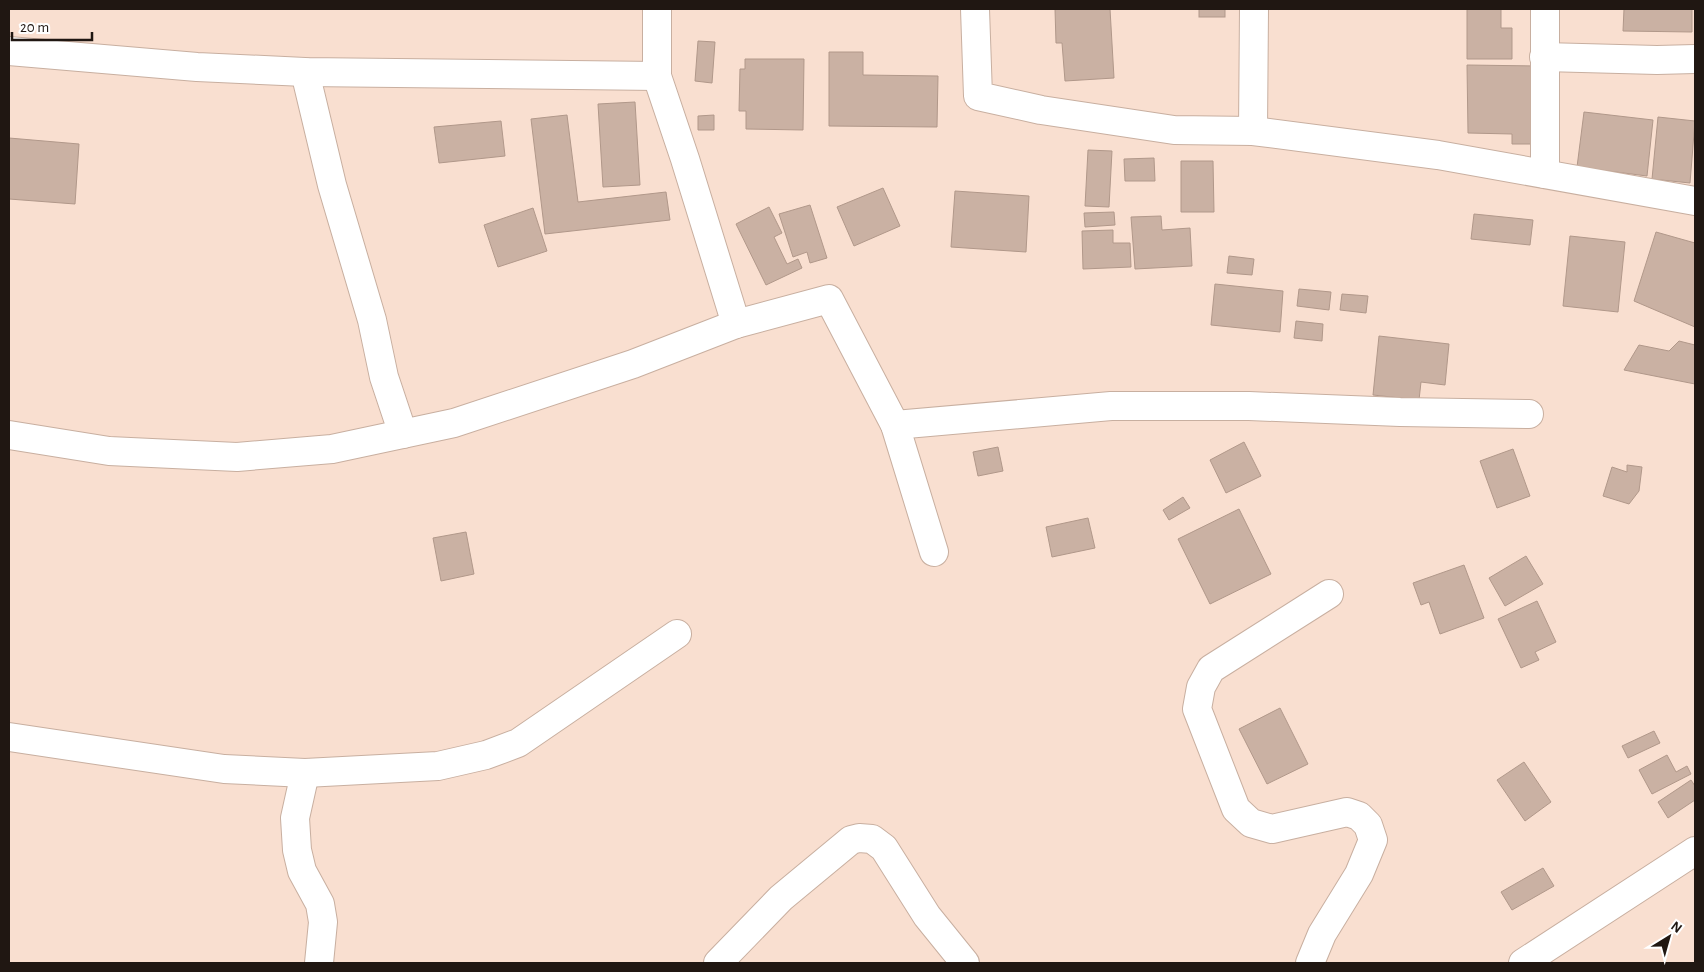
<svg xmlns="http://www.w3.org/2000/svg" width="1704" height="972" font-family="'Alegreya Sans',sans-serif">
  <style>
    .building { fill: #cab1a3; stroke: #b1988a }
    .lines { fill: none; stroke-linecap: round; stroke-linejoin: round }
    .minor-casing { stroke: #c8afa0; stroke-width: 30 }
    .minor { stroke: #fff; stroke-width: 28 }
  </style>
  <rect width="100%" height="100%" fill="#f9dfd0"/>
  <!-- building -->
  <g class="building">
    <path d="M 1055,9 L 1110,9 L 1114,78 L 1065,81 L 1062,43 L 1056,43 Z"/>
    <rect x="1199" y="9" width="26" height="8"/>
    <path d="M 1467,9 L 1501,9 L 1501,28 L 1512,28 L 1512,59 L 1467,59 Z"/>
    <path d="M 1624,9 L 1692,9 L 1692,32 L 1623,31 Z"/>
    <path d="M 698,41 L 715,42 L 712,83 L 695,81 Z"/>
    <path d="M 829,52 L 863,52 L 863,75 L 938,76 L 937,127 L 829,126 Z"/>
    <path d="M 745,59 L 804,59 L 803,130 L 746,129 L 746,111 L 739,111 L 740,69 L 745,69 Z"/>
    <path d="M 1467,65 L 1537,66 L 1538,144 L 1512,144 L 1512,134 L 1468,133 Z"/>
    <path d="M 635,102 L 640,185 L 603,187 L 598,104 Z"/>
    <path d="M 1584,112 L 1653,120 L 1647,176 L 1577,167 Z"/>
    <path d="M 567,115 L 578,202 L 666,192 L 670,220 L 545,234 L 531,119 Z"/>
    <path d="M 714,115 L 714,130 L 698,130 L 698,116 Z"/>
    <path d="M 1658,117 L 1695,121 L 1690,183 L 1652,179 Z"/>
    <path d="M 501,121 L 505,156 L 439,163 L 434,127 Z"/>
    <path d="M 9,138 L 79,144 L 75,204 L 9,199 Z"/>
    <path d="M 1088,150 L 1112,151 L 1109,207 L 1085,206 Z"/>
    <path d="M 1154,158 L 1155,181 L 1125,181 L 1124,159 Z"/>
    <path d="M 1181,161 L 1213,161 L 1214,212 L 1181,212 Z"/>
    <path d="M 883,188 L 900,226 L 854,246 L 837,207 Z"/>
    <path d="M 955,191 L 1029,196 L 1026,252 L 951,247 Z"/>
    <path d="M 810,205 L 827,258 L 810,263 L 807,252 L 793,257 L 779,214 Z"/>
    <path d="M 769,207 L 782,233 L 774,237 L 787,264 L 798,259 L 802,268 L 766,285 L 736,224 Z"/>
    <path d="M 533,208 L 547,251 L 498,267 L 484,225 Z"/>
    <path d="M 1114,212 L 1115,225 L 1085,227 L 1084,213 Z"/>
    <path d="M 1474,214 L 1533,220 L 1530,245 L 1471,239 Z"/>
    <path d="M 1161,216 L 1162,230 L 1190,228 L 1192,266 L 1135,269 L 1131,217 Z"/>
    <path d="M 1113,230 L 1113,243 L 1130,243 L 1131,267 L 1083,269 L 1082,231 Z"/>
    <path d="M 1656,232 L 1695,243 L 1695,327 L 1634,301 Z"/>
    <path d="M 1570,236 L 1625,242 L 1618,312 L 1563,306 Z"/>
    <path d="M 1229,256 L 1254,259 L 1252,275 L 1227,273 Z"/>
    <path d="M 1215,284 L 1283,291 L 1280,332 L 1211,325 Z"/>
    <path d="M 1299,289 L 1331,292 L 1329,310 L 1297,306 Z"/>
    <path d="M 1342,294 L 1368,296 L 1366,313 L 1340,310 Z"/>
    <path d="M 1296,321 L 1323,324 L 1322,341 L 1294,338 Z"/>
    <path d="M 1379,336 L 1449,344 L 1445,385 L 1421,382 L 1419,400 L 1373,395 Z"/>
    <path d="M 1679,341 L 1695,345 L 1695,384 L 1624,370 L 1639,345 L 1669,351 Z"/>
    <path d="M 1244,442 L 1261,476 L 1226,493 L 1210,460 Z"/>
    <path d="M 998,447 L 1003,471 L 978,476 L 973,452 Z"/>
    <path d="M 1513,449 L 1530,496 L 1497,508 L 1480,461 Z"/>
    <path d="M 1627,465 L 1642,467 L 1639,491 L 1629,504 L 1603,496 L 1612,467 L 1627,472 Z"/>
    <path d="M 1183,497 L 1190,508 L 1169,520 L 1163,510 Z"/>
    <path d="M 1239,509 L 1271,574 L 1210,604 L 1178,539 Z"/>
    <path d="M 1088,518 L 1095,548 L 1052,557 L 1046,527 Z"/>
    <path d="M 466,532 L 474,574 L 441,581 L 433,538 Z"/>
    <path d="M 1526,556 L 1543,584 L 1505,606 L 1489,578 Z"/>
    <path d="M 1464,565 L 1484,618 L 1440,634 L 1429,602 L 1421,605 L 1413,583 Z"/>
    <path d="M 1537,601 L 1556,642 L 1535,652 L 1539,660 L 1521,668 L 1498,619 Z"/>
    <path d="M 1280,708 L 1308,764 L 1267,784 L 1239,729 Z"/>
    <path d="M 1654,731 L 1660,743 L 1628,758 L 1622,746 Z"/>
    <path d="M 1667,755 L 1676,772 L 1687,766 L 1691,774 L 1652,794 L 1639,770 Z"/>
    <path d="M 1524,762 L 1551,802 L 1525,821 L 1497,780 Z"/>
    <path d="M 1691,780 L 1695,786 L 1695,800 L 1668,818 L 1658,802 Z"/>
    <path d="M 1543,868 L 1554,886 L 1512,910 L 1501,892 Z"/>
  </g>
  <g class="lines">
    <defs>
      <g id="minor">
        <path d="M 657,9 L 657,76 L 685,159 L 736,324"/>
        <path d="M 975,9 L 978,96 L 1041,110 L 1174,130 L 1253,131 L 1438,155 L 1695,201"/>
        <path d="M 9,51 L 197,67 L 305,72 L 657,76"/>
        <path d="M 1544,57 L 1657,60 L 1695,59"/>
        <path d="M 305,72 L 332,185 L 372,320 L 384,377 L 403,434"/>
        <path d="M 1253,131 L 1254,9"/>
        <path d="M 1545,174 L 1545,9"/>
        <path d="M 895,425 L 1111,406 L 1249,406 L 1400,412 L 1529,414"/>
        <path d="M 9,435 L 109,451 L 237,457 L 332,449 L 454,423 L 633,364 L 736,324 L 829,299 L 895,425 L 934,552"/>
        <path d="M 9,737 L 224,769 L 305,773 L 438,766 L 486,755 L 518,743 L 677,634"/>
        <path d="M 305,773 L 295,818 L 297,850 L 302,871 L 320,904 L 323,922 L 319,963"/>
        <path d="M 718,963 L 781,898 L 851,840 L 859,838 L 872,839 L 884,848 L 927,916 L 965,963"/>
        <path d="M 1310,963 L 1322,934 L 1359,874 L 1373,840 L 1368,825 L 1359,816 L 1347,812 L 1272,829 L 1251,823 L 1236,809 L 1197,709 L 1201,687 L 1211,669 L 1329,594"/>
        <path d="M 1523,963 L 1695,851"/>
      </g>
    </defs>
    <!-- minor casing -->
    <use href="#minor" class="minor-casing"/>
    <!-- minor -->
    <use href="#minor" class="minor"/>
  </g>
  <!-- border -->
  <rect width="1704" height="972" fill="none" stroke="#201712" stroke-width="20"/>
  <!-- north arrow -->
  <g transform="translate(1669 937) rotate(37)" stroke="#ffffff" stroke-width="4" paint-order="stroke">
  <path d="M0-4L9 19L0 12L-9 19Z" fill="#201712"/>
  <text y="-8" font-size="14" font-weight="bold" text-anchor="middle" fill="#201712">N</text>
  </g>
  <!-- scale -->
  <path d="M12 32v8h80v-8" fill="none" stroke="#201712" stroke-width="2.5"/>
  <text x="20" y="32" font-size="15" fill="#201712" stroke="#ffffff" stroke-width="4" paint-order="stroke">20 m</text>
</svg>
